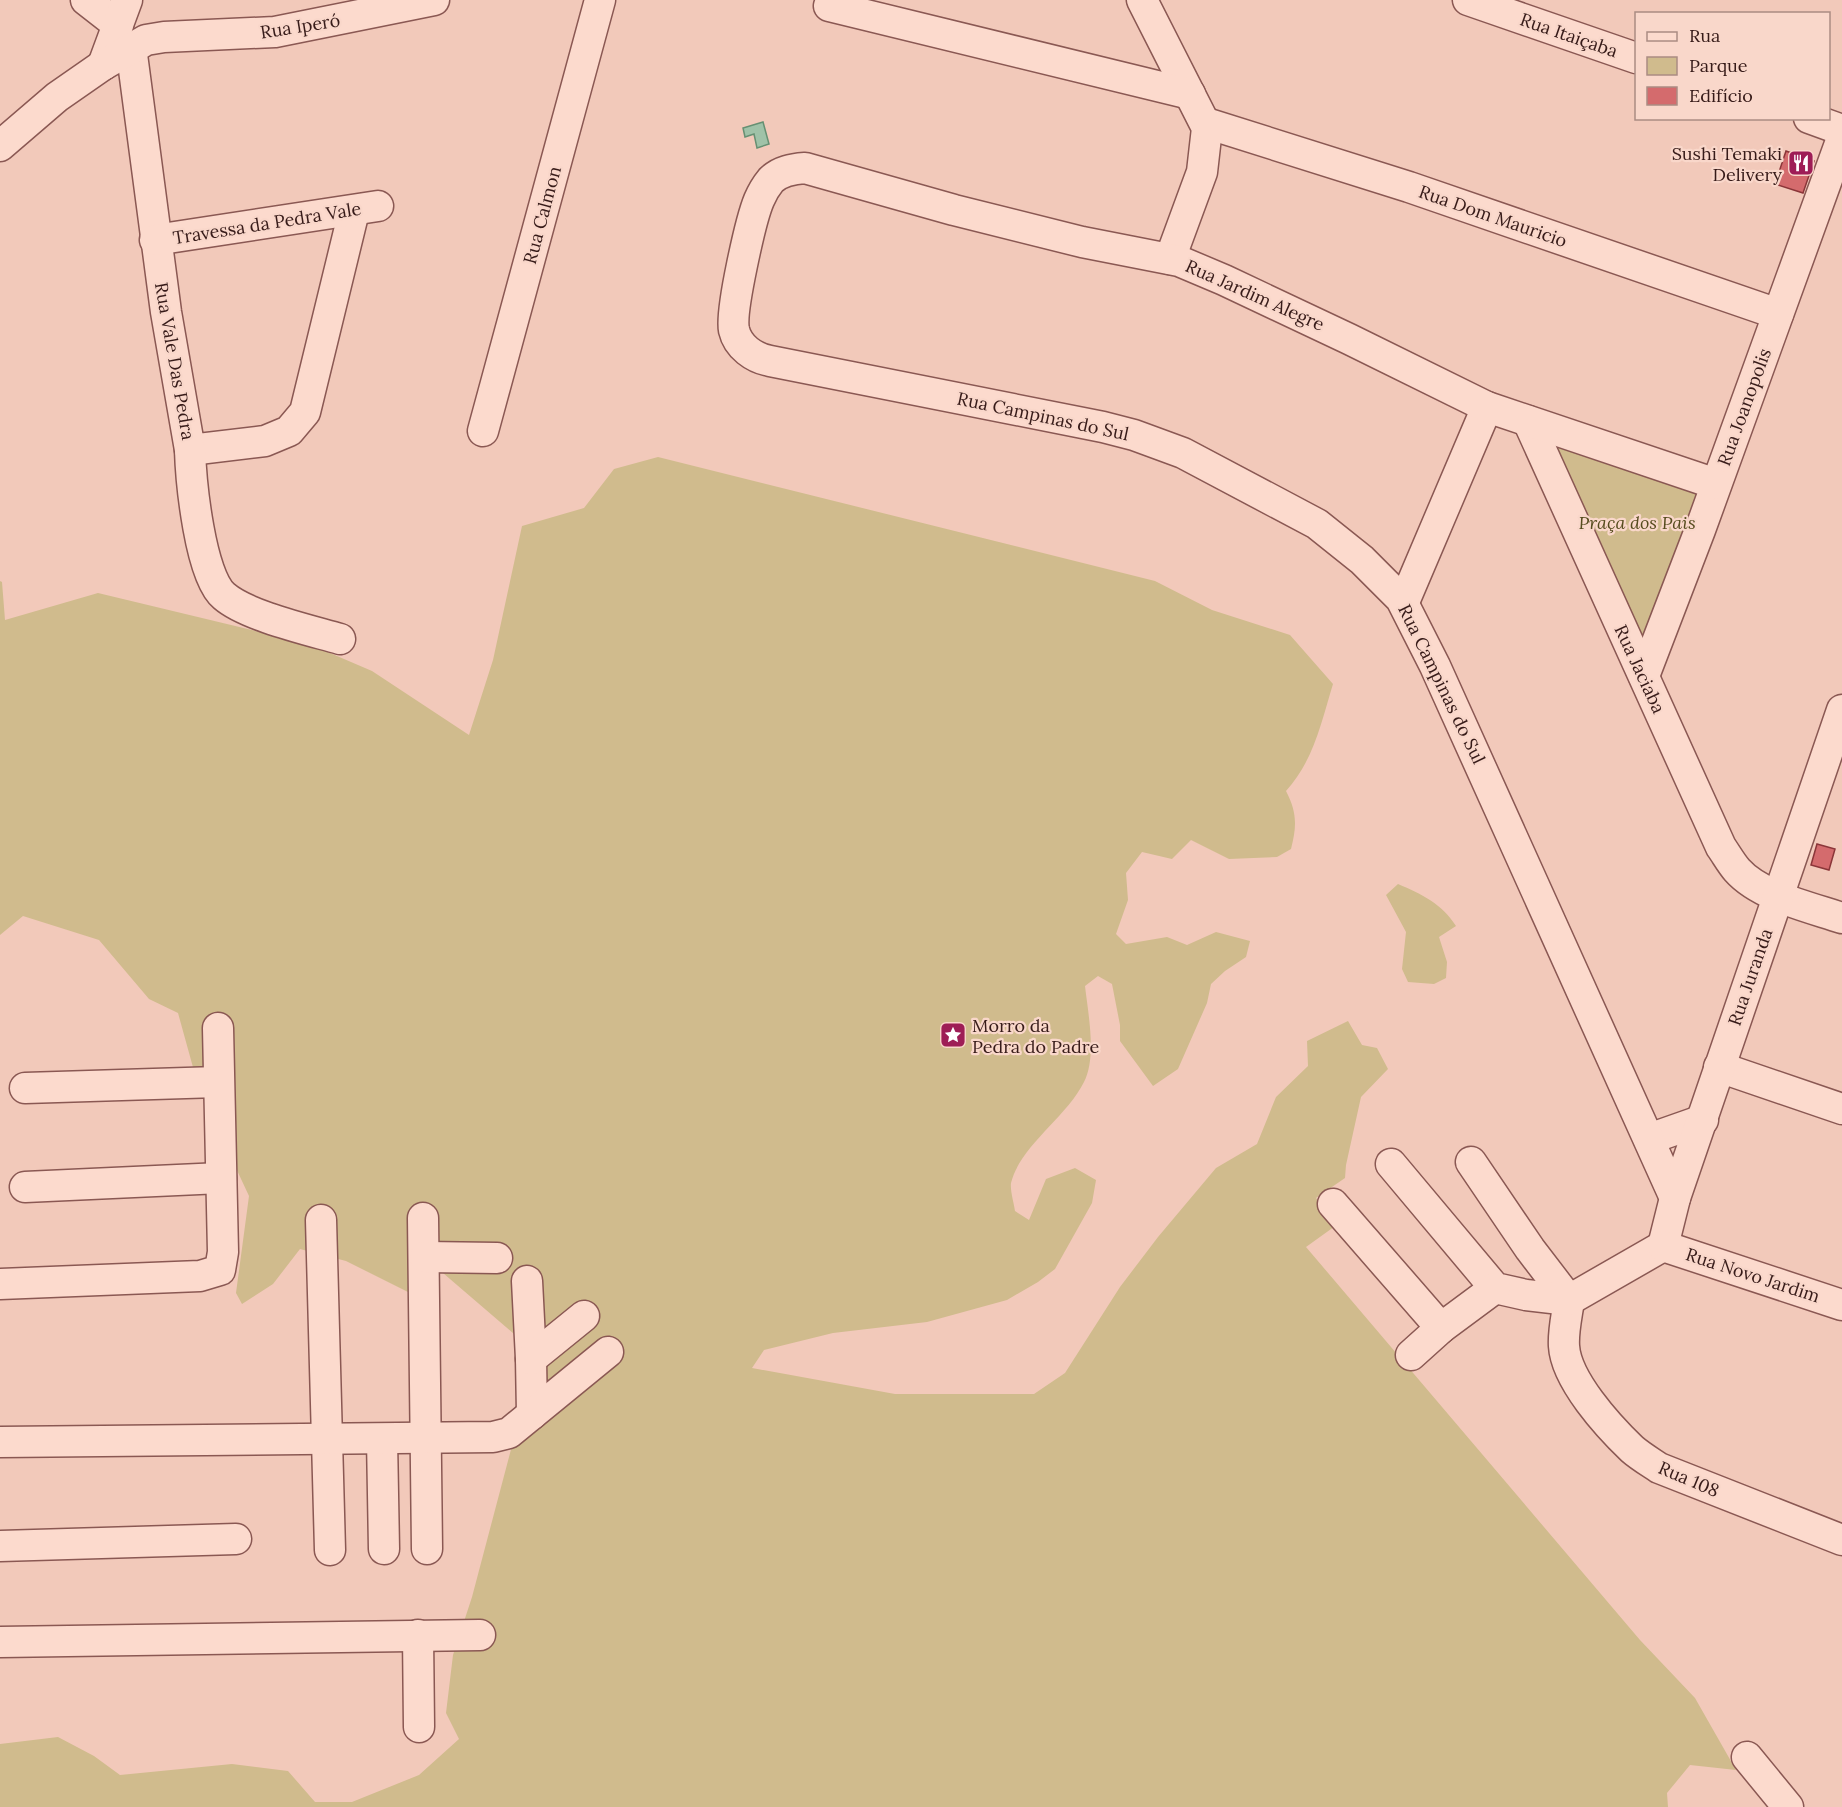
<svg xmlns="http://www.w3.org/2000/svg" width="1842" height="1807" font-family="Lora,serif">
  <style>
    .green { fill: #d0bb8d }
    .water { fill: #9fc2a8; stroke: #669073; stroke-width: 1.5 }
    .building { fill: #d46b6d; stroke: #8b3639; stroke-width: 1.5 }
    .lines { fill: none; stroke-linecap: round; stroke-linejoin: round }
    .minor-casing { stroke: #8a5853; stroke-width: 33 }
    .minor { stroke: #fcdacd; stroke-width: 30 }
    .labels { text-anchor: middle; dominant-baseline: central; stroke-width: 4.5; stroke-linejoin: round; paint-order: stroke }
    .street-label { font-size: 18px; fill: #371b19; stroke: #f9d7ca }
    .poi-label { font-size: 18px; fill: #371b19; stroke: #f9d7ca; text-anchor: end }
    .park-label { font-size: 18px; font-style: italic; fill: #564c1e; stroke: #f9d7ca }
  </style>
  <rect width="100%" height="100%" fill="#f2c9ba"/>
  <!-- green -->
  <g class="green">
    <path d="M 1529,422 L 1712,485 L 1646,676 Z"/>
    <path d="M 658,457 L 1155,581 L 1212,610 L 1290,635 L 1333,684 C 1321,723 1314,760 1286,791 C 1297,812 1297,826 1291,849 L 1277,857 L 1229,859 L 1191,840 L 1172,859 L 1142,852 L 1126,873 L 1128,900 L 1116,934 L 1126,944 L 1167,937 L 1187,945 L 1216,932 L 1250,941 L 1246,957 L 1225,971 L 1211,984 L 1207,1003 L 1178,1069 L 1153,1086 L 1120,1041 L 1120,1025 L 1112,984 L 1098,976 L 1085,986 C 1088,1013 1097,1057 1084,1082 C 1066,1118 1020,1146 1011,1183 C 1010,1191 1014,1203 1015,1211 L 1029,1220 L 1046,1179 L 1075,1168 L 1096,1180 L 1092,1203 L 1055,1269 L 1038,1282 L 1007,1300 L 927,1322 L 833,1333 L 764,1350 L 752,1368 L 895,1394 L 1034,1394 L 1065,1373 L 1120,1287 L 1158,1237 L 1216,1168 L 1257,1144 L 1276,1097 L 1308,1066 L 1307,1041 L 1348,1021 L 1362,1045 L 1377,1048 L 1388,1069 L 1361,1097 L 1346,1165 L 1345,1178 L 1316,1198 L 1338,1224 L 1306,1247 L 1640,1640 L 1695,1698 L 1736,1770 L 1690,1765 L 1667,1793 L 1668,1807 L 0,1807 L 0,1744 L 58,1737 L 94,1756 L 120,1775 L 232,1764 L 288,1771 L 315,1802 L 352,1802 L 419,1775 L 459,1739 L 446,1713 L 453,1655 L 472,1597 L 518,1423 L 542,1358 L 436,1267 L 414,1295 L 346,1261 L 300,1249 L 273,1284 L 242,1304 L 236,1293 L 249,1196 L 199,1089 L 178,1013 L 149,999 L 99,940 L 23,916 L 0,935 L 0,581 L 2,582 L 5,620 L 98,593 L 202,618 L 309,644 L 372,671 L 469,735 L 493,660 L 522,526 L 584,508 L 614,469 Z"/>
    <path d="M 1398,884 C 1422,894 1442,904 1456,926 L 1439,937 L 1447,962 L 1446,978 L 1434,984 L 1408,982 L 1402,969 L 1406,932 L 1386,895 Z"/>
  </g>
  <!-- water -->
  <path class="water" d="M 763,122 L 769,144 L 757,148 L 754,134 L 745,137 L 743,128 Z"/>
  <!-- building -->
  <g class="building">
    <path d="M 1786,151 L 1814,161 L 1803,193 L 1775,184 Z"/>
    <path d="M 1817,844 L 1835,849 L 1829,870 L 1811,865 Z"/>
  </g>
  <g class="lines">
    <defs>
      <g id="minor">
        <path d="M 86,0 L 118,25"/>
        <path d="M 1142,0 L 1207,128 L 1202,172 L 1170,259"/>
        <path d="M 1468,0 L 1636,58"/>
        <path d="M 829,6 L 1190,94"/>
        <path d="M 131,47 L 166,312 L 190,450 L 265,441 L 289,431 L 305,412 L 354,211"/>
        <path d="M 103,65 L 127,0"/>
        <path d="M 1809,118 L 1842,130"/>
        <path d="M 1206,123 L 1409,187 L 1778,314"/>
        <path d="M 0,146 L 57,97 L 103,65 L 146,40 L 164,37 L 275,32 L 434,0"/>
        <path d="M 155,240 L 378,206"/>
        <path d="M 1528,421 L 1721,847 C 1726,854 1731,863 1737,870 C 1760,896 1809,907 1842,918"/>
        <path d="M 483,431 L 600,0"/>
        <path d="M 190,450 C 191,482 200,576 224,596 C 247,616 309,630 340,639"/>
        <path d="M 1404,602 L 1487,407"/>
        <path d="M 1644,676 L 1700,530 L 1842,138"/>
        <path d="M 1719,1067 L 1842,1109"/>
        <path d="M 25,1088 L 218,1082"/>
        <path d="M 1649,1139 L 1703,1120"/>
        <path d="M 1471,1162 L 1530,1249 L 1569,1300 C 1567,1315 1563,1331 1564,1346 C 1566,1380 1608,1426 1632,1449 C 1640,1456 1650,1462 1659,1468 L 1842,1540"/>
        <path d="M 1391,1164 L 1495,1288 L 1526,1295 L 1569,1300 L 1663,1246"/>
        <path d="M 25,1187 L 221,1178"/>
        <path d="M 1675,1198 L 1435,666 L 1401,599 L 1362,560 L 1317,524 L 1183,453 L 1134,435 L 1103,427 L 770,361 C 754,358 738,347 734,330 C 730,311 751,219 759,200 C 762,193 766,186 771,180 C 780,171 792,169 805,168 L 954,210 L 1082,242 L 1179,261 L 1224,280 L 1349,339 L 1487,407 L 1716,484"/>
        <path d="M 1333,1204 L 1441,1328"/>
        <path d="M 423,1218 L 427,1549"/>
        <path d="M 321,1220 L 330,1550"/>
        <path d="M 1663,1246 L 1675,1198 L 1842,710"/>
        <path d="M 1663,1246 L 1842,1305"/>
        <path d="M 425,1257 L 497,1258"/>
        <path d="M 527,1281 L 531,1359 L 532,1414"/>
        <path d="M 0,1284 L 200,1276 L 220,1270 L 223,1252 L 218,1028"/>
        <path d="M 1411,1355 L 1441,1328 L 1495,1288"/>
        <path d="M 531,1359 L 584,1316"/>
        <path d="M 382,1439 L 384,1549"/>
        <path d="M 0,1442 L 493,1437 L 509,1433 L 608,1352"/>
        <path d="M 0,1546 L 236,1539"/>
        <path d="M 418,1635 L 419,1727"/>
        <path d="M 0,1642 L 480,1635"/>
        <path d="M 1747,1757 L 1788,1807"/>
      </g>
    </defs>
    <!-- minor casing -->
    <use href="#minor" class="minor-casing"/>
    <!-- minor -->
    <use href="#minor" class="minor"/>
  </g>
  <!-- icons -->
  <defs>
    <symbol id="restaurant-square" viewBox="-11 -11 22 22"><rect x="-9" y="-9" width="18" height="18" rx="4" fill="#9e1d56" stroke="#f9d7ca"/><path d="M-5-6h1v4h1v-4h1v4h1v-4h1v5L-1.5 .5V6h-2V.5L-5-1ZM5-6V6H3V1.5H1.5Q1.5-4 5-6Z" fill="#fff"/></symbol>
    <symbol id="sight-square" viewBox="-11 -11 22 22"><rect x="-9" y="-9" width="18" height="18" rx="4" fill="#9e1d56" stroke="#f9d7ca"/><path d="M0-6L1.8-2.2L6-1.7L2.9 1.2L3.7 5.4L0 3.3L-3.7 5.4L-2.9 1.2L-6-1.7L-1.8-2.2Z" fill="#fff"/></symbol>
  </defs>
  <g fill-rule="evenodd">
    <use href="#restaurant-square" x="1786" y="148" width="30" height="30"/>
    <use href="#sight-square" x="938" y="1020" width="30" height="30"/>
  </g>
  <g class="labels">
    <!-- street labels -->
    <g class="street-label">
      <text transform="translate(300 26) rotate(-9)">Rua Iperó</text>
      <text transform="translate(1569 35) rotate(19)">Rua Itaiçaba</text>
      <text transform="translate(542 215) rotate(-75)">Rua Calmon</text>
      <text transform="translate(1493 216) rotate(19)">Rua Dom Mauricio</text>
      <text transform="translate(267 223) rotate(-9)">Travessa da Pedra Vale</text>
      <text transform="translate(1255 295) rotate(24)">Rua Jardim Alegre</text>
      <text transform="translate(175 361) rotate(80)">Rua Vale Das Pedra</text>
      <text transform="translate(1744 407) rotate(-70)">Rua Joanopolis</text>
      <text transform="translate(1043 416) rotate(12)">Rua Campinas do Sul</text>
      <text transform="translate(1640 669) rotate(65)">Rua Jaciaba</text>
      <text transform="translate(1442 684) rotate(64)">Rua Campinas do Sul</text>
      <text transform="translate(1750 977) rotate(-71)">Rua Juranda</text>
      <text transform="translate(1753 1275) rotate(18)">Rua Novo Jardim</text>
      <text transform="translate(1689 1479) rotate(23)">Rua 108</text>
    </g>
    <!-- poi labels -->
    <g class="poi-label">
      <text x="1782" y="153">Sushi Temaki<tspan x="1782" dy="21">Delivery</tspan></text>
      <text x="972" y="1025" text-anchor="start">Morro da<tspan x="972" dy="21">Pedra do Padre</tspan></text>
    </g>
    <!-- park labels -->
    <g class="park-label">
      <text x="1637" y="522">Praça dos Pais</text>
    </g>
  </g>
  <!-- legend -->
  <rect x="1635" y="12" width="195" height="108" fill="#f9d7ca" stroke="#ab8c83" stroke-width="1.5"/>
  <rect x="1647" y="32" width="30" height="9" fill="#fcdacd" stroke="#ab8c83" stroke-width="1.5"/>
  <text x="1689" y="42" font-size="18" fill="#371b19">Rua</text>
  <rect x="1647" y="57" width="30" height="18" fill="#d0bb8d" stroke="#ab8c83" stroke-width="1.5"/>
  <text x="1689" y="72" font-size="18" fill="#371b19">Parque</text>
  <rect x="1647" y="87" width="30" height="18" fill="#d46b6d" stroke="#ab8c83" stroke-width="1.5"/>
  <text x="1689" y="102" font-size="18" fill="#371b19">Edifício</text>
</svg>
